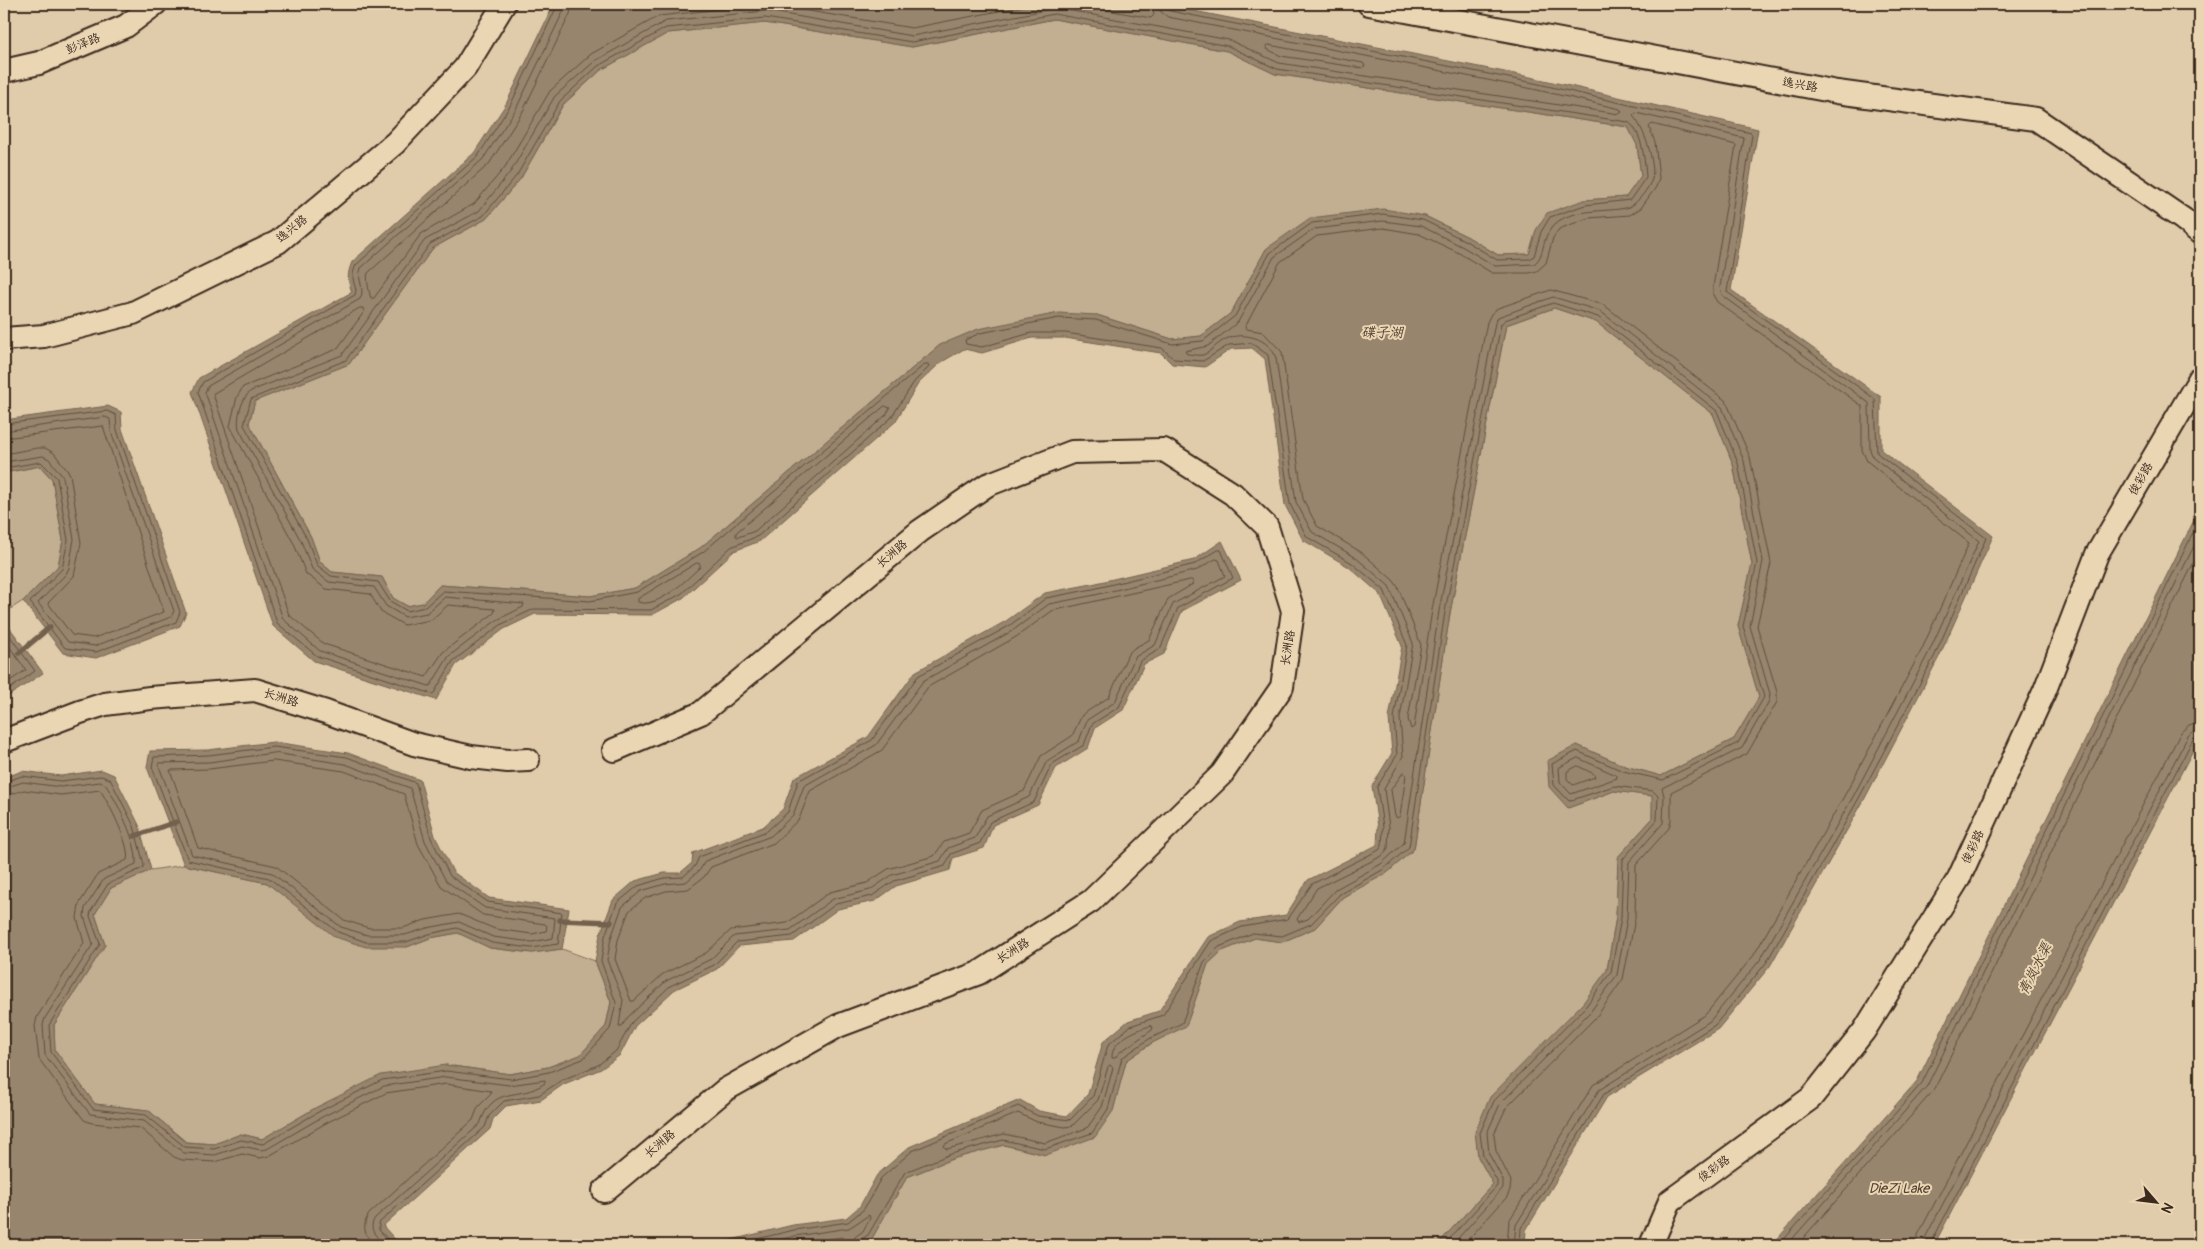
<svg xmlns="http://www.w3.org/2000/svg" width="2204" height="1249" font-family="Pangolin,'LXGW WenKai TC',sans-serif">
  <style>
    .green { fill: #c2ae91; stroke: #7e6c58 }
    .water { fill: #98856d; stroke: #73614d; fill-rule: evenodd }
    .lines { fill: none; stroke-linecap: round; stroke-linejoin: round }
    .shore { stroke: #604e3e; stroke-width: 1 }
    .stream { stroke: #73614d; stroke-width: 5.5 }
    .minor-casing { stroke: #3b2a1e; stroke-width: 26 }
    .minor { stroke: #ebd6b4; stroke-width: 22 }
    .labels { text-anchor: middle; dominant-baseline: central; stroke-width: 4; stroke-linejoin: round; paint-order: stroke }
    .street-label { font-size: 12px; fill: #3b2a1e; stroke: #ebd6b4 }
    .water-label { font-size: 14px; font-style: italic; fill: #524132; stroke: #ebd6b4 }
  </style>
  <rect width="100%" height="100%" fill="#e0ccab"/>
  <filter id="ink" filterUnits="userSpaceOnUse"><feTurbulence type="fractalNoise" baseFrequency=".02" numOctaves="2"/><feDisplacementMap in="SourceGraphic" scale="10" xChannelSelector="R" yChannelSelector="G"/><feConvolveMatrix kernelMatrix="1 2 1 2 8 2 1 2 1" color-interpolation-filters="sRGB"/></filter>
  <g filter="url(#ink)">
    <!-- green -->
    <g class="green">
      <path d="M 1054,19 L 1227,51 L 1275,74 L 1628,127 L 1637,145 L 1641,176 L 1626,197 L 1584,200 L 1536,230 L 1529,254 L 1498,255 L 1468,237 L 1425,216 L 1266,249 L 1231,313 L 1201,336 L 1172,339 L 1097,315 L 940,345 L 700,548 L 635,588 L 590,596 L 440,585 L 423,603 L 407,606 L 393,598 L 382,577 L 332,572 L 320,562 L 311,537 L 249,423 L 255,401 L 349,364 L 433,248 L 486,219 L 521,178 L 563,105 L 601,70 L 668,33 L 765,23 L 912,47 Z"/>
      <path d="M 1554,308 L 1596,322 L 1713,414 L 1733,464 L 1752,564 L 1738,626 L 1759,697 L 1734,739 L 1661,776 L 1625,766 L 1577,745 L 1568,808 L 1614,791 L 1653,796 L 1652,819 L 1618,857 L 1616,917 L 1607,970 L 1478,1157 L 1493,1184 L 1437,1245 L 859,1245 L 871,1240 L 907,1177 L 952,1159 L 1004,1145 L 1046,1155 L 1113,1111 L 1126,1061 L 1152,1043 L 1186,1026 L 1208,964 L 1222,951 L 1255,938 L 1282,942 L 1315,928 L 1343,897 L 1387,873 L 1414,849 L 1450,613 L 1506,325 Z"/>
      <path d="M 40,466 L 52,479 L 63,540 L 58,566 L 23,601 L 4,613 L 4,473 Z"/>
      <path d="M 184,865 L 267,883 L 298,906 L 407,947 L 430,938 L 458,933 L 490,948 L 532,953 L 562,949 L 595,961 L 611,1002 L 606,1026 L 581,1055 L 548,1067 L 510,1074 L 446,1065 L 317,1107 L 262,1139 L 241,1134 L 214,1144 L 186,1142 L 148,1110 L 95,1104 L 55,1050 L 54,1025 L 105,945 L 95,914 L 111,888 L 151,870 Z"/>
    </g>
    <!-- water -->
    <g class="water">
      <path d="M 554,4 L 1158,4 L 1535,78 L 1758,129 L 1731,290 L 1881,397 L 1881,450 L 1993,536 L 1939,657 L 1864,800 L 1770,966 L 1718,1029 L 1607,1097 L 1526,1230 L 1525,1245 L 1437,1245 L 1493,1184 L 1478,1157 L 1475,1132 L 1490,1097 L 1583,1003 L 1607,970 L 1616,917 L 1618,857 L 1652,819 L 1652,796 L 1614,791 L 1568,808 L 1549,787 L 1547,761 L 1577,745 L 1625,766 L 1661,776 L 1734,739 L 1759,697 L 1738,626 L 1752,564 L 1733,464 L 1713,414 L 1596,322 L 1554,308 L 1506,325 L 1450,613 L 1414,849 L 1387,873 L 1343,897 L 1315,928 L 1282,942 L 1255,938 L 1222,951 L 1208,964 L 1186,1026 L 1152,1043 L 1126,1061 L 1113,1111 L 1095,1137 L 1046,1155 L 1004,1145 L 952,1159 L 907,1177 L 871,1240 L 859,1245 L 720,1245 L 723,1242 L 793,1225 L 846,1218 L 860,1206 L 877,1175 L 909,1147 L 1020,1100 L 1039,1111 L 1067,1116 L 1088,1094 L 1103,1042 L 1128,1021 L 1159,1011 L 1208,937 L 1240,922 L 1286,915 L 1308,880 L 1377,845 L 1378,827 L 1372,786 L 1392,753 L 1389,718 L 1402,646 L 1380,594 L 1349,567 L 1303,540 L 1285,505 L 1265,359 L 1252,348 L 1231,349 L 1205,367 L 1172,364 L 1161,353 L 1065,338 L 1032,338 L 982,353 L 964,349 L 940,363 L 918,384 L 895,422 L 760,541 L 734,551 L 683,598 L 652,615 L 535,614 L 504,629 L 456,665 L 436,700 L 314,661 L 273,626 L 192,392 L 199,378 L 352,292 C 347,280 347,274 352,262 L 474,153 L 506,104 ZM 1054,19 L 1227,51 L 1275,74 L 1628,127 L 1637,145 L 1641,176 L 1626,197 L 1584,200 L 1547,213 L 1536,230 L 1529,254 L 1498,255 L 1468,237 L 1425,216 L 1383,209 L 1310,218 L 1266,249 L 1231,313 L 1201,336 L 1172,339 L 1097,315 L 1059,313 L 978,329 L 940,345 L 700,548 L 635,588 L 590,596 L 440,585 L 423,603 L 407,606 L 393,598 L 382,577 L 332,572 L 320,562 L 311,537 L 249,423 L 255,401 L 349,364 L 433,248 L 486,219 L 521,178 L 563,104 L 601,70 L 668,33 L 765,23 L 912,47 Z"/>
      <path d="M 108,406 L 121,412 L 122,429 L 186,613 L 180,626 L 96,658 L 63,653 L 23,601 L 58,566 L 63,540 L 52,479 L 40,466 L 4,473 L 4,420 Z"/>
      <path d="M 2200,508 L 2200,737 L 1934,1245 L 1772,1245 L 1917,1081 Z"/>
      <path d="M 1222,541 L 1241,580 L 1182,611 L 1164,654 L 1144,664 L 1123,710 L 1095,728 L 1088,748 L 1056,768 L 1038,805 L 993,825 L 984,848 L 953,858 L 950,870 L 896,886 L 875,901 L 838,909 L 794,941 L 739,946 L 717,969 L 674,990 L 635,1026 L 620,1055 L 601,1069 L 564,1084 L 541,1100 L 506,1106 L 493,1119 L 490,1129 L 383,1226 L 400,1245 L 4,1245 L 4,778 L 22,771 L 61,776 L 102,770 L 114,775 L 139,825 L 151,870 L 111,888 L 95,914 L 105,945 L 54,1025 L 55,1050 L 95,1104 L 148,1110 L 186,1142 L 214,1144 L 241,1134 L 262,1139 L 317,1107 L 381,1075 L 446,1065 L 510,1074 L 548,1067 L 580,1055 L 606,1026 L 611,1002 L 595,961 L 600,935 L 613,900 L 635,881 L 664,873 L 680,873 L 692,863 L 693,853 L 763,827 L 783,809 L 794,778 L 868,737 L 915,672 L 1006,621 L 1045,593 L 1092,584 L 1194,560 Z"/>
      <path d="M 4,620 L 43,673 L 4,699 Z"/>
      <path d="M 274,742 L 348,753 L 420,780 L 435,836 L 453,872 L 489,898 L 569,909 L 562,949 L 532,953 L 490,948 L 458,933 L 430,938 L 407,947 L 366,947 L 335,937 L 267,883 L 184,865 L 147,767 L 150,751 L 208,750 Z"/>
    </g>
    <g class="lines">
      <!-- shore -->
      <g class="shore">
        <path d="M 558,4 L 510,106 L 478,156 L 356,265 C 351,275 353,280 356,290 L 355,295 L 203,382 L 198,392 L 277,623 L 317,656 L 432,694 L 434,693 L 453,661 L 502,624 L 534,609 L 651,610 L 681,594 L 731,547 L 758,536 L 891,418 L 914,382 L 929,367 L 928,364 L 925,364 L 703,552 L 637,592 L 590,601 L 443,591 L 425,607 L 407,611 L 390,601 L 378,582 L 331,576 L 317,565 L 307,539 L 244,425 L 251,399 L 346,360 L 430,244 L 483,216 L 517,175 L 560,101 L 598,66 L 666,28 L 765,18 L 912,42 L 1054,14 L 1228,46 L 1277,69 L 1628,122 C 1642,130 1645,162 1646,177 L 1630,200 L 1585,205 L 1550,217 L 1541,232 L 1534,256 L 1530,259 L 1497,260 L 1466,241 L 1423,220 L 1383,214 L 1312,223 L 1270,253 L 1235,316 L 1203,341 L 1172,344 L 1096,320 L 1059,318 L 980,333 L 965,340 L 966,344 L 982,347 L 1031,333 L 1066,333 L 1162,348 L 1174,359 L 1203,361 L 1229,345 L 1251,343 L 1268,355 L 1290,504 L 1307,537 L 1352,563 L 1384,590 L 1407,645 L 1394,718 L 1397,755 L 1377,787 L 1383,827 L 1382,846 L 1379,850 L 1312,884 L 1288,919 L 1242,927 L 1211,941 L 1163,1015 L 1130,1026 L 1108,1045 L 1093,1096 L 1070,1120 L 1038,1116 L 1018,1106 L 912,1151 L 881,1178 L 864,1209 L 848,1222 L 794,1230 L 732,1245"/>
        <path d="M 565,4 L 564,10 L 516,109 L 483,159 L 361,268 C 356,280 366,288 360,299 L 208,386 L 205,392 L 283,619 L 320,651 L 429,686 L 431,685 L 449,656 L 497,620 L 523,607 L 524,604 L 445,597 L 427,613 L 405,617 L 386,606 L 374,587 L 329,582 L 312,569 L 301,541 L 239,429 C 236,418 242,397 251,391 L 342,355 L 425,240 L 479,211 L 511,171 L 555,96 L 595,61 L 666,21 L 766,11 L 912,36 L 1056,8 L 1229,40 L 1279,63 L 1619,114 L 1622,112 L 1620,109 L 1533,89 L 1168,17 L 1161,12 L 1159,4"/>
        <path d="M 572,4 L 570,14 L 522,113 L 489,164 L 368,273 C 366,277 369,293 371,298 L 374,298 L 421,234 L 474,204 L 505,167 L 550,91 L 591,54 L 659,16 L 766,4 L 912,28 L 1035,4"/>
        <path d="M 1074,4 L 1151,18 L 1154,15 L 1151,4"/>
        <path d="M 1165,4 L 1166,8 L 1170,11 L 1534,83 L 1751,133 L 1752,135 L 1727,292 L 1875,399 L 1877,453 L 1986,538 L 1935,655 L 1859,798 L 1766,963 L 1715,1025 L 1604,1094 L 1521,1228 L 1520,1245"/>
        <path d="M 1269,45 L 1363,63 L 1365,66 L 1362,68 L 1281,56 L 1267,49 L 1267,46 Z"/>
        <path d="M 360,308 L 363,308 L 364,312 L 337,349 L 243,387 L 237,397 L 230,426 L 294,544 L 306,574 L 326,589 L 370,594 L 381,612 L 404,625 L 431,620 L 448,605 L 495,609 L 494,613 L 443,652 L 426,677 L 324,644 L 289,615 L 213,394 Z"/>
        <path d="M 885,406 L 890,408 L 886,415 L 755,531 L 738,537 L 736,536 L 736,533 Z"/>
        <path d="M 4,424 L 107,411 L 116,415 L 117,430 L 180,612 L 176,622 L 96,652 L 65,648 L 30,602 L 62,569 L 68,540 L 57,478 L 41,462 L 4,468"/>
        <path d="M 4,431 L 105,417 L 110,419 L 111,432 L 174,611 L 171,617 L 95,646 L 68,642 L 38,603 L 66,574 L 69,568 L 74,539 L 63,477 L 49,459 L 43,456 L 4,462"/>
        <path d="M 4,438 L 103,426 L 164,612 L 94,638 L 72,635 L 48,603 L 74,576 L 81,543 L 70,474 L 54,453 L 45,448 L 37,448 L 4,454"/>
        <path d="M 1216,559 L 1219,560 L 1225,576 L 1173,604 L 1155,645 L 1135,657 L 1115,702 L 1087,720 L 1079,741 L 1047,761 L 1029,797 L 987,816 L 975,838 L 948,848 L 940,861 L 892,875 L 870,890 L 833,899 L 790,930 L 734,936 L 711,959 L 666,981 L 627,1018 L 622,1026 L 619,1026 L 623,1000 L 607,960 L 611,938 L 622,907 L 641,891 L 665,884 L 686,882 L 700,870 L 705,861 L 771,836 L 793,815 L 804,786 L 876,745 L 923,681 L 1012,631 L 1049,604 L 1095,595 L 1197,570 Z"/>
        <path d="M 697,563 L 700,564 L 700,567 C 686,580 658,609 638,602 L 638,599 Z"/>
        <path d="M 1191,580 L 1193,581 L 1193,584 L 1168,599 L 1149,640 L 1134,648 L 1128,654 L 1109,697 L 1082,715 L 1072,736 L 1041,756 L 1024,791 L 982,810 L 969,833 L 944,842 L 934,856 L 888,869 L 867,883 L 830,892 L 787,923 L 731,930 L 706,953 L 663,974 L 634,1001 L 631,1001 L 615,959 L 618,940 L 629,911 L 645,898 L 666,891 L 688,889 L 704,877 L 711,867 L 774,843 L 799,819 L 810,791 L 882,750 L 928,687 L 1016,637 L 1052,611 Z"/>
        <path d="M 4,628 L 35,671 L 4,693"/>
        <path d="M 4,639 L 26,670 L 4,685"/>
        <path d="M 274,747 L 347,757 L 416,783 L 431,838 L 450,876 L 488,902 L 562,913 L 558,944 L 531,948 L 492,943 L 457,928 L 429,934 L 406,942 L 366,942 L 338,932 L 269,878 L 188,860 L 152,767 L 154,757 L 208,755 Z"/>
        <path d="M 274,753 L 345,764 L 410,788 L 425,841 L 446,881 L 485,908 L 555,918 L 553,938 L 532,942 L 493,937 L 459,922 L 427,928 L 405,935 L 367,935 L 341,927 L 272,873 L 192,855 L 159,766 L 159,763 L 209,762 Z"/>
        <path d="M 1578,758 L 1616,775 L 1617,778 L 1571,794 L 1560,782 L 1559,768 Z"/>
        <path d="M 274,761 L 344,771 L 404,794 L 418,844 L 441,886 L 483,915 L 545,924 L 547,926 L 546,931 L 532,934 L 495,929 L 459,914 L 425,920 L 403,928 L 369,928 L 344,920 L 276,866 L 198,848 L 170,770 L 209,769 Z"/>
        <path d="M 1578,766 L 1594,774 L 1595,777 L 1573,785 L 1567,779 L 1567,772 Z"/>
        <path d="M 1404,772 L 1406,775 L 1400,816 L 1397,818 L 1395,816 L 1391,790 Z"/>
        <path d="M 4,782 L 22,776 L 61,781 L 101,776 L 110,779 L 134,826 L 144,865 L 143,868 L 108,884 L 91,911 L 90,916 L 100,944 L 49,1025 L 51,1052 L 93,1109 L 146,1115 L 185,1147 L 214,1149 L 241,1140 L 263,1144 L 320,1111 L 382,1080 L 446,1071 L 511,1079 L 549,1072 L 583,1059 L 610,1029 L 616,1003 L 601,961 L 605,936 L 617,903 L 638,886 L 664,878 L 683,877 L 695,866 L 699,857 L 767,831 L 788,812 L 798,781 L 872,740 L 918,676 L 1009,626 L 1046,598 L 1093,589 L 1195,564 L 1218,550 L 1221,550 L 1233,578 L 1178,608 L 1160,649 L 1140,661 L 1119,707 L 1092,724 L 1084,745 L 1052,764 L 1034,802 L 990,822 L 980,843 L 951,854 L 945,866 L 894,881 L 872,896 L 836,904 L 792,936 L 737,942 L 714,965 L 670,986 L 632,1022 L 616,1051 L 598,1065 L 562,1080 L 539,1095 L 504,1101 L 489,1116 L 485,1127 L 379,1223 L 379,1230 L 393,1245"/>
        <path d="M 4,788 L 23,782 L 61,787 L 100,782 L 105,784 C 117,801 138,843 136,864 L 104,879 L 85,908 L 84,916 L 93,944 L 45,1018 L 43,1025 L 45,1055 L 90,1114 L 144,1121 L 184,1153 L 215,1155 L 242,1146 L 261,1150 L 267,1149 L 322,1117 L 384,1086 L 446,1077 L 509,1085 L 545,1080 L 545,1083 C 519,1102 493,1083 480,1124 L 375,1218 C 367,1230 377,1237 385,1245"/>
        <path d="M 4,796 L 24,790 L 61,795 L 100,790 C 109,803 131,846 127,860 L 98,874 L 79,904 L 77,918 L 84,943 L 37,1017 L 35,1026 L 39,1059 L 84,1120 L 92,1123 L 140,1128 L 174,1157 L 182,1160 L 215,1162 L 242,1154 L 260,1158 L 269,1156 L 326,1123 L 386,1093 L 446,1084 L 491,1091 L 491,1094 L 478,1107 L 473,1120 L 369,1214 C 361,1226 365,1236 374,1245"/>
        <path d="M 1150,1026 L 1153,1027 L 1152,1030 L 1120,1052 L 1115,1058 L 1112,1058 C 1111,1040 1136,1030 1150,1026 Z"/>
        <path d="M 1110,1065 L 1113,1068 L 1102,1107 L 1087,1128 L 1045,1143 L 1004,1134 L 947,1149 L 944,1147 L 945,1144 L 1018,1113 L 1037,1122 L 1065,1127 L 1072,1126 L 1098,1100 L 1108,1067 Z"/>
        <path d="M 758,1245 L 795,1236 L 849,1228 L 869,1215 L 870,1218 L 863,1231 L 855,1237 L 852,1245"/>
        <path d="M 789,1245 L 843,1237 L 845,1239 L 845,1245"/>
        <path d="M 859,1245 L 860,1240 L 868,1235 L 905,1172 L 951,1154 L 1003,1140 L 1045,1149 L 1092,1133 L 1108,1109 L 1122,1058 L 1149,1039 L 1182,1023 L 1204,962 L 1219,947 L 1253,933 L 1282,936 L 1311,924 L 1340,894 L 1384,869 L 1409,847 L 1445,612 L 1501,324 L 1505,320 L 1553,303 L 1598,317 L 1717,411 L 1738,463 L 1757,563 L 1743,626 L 1764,697 L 1738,743 L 1663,780 L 1623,771 L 1577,751 L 1552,764 L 1554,785 L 1569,801 L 1614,786 L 1653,791 L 1658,796 L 1657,820 L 1623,859 L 1621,918 L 1611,972 L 1586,1006 L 1494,1101 L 1480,1133 L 1483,1156 L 1497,1181 L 1497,1186 L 1444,1245"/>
        <path d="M 1452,1245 L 1503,1188 L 1503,1180 L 1489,1154 L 1487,1133 L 1500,1104 L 1591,1011 L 1617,975 L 1627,918 L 1629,862 L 1663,823 L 1664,796 L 1662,788 L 1742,748 L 1769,701 L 1770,694 L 1750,626 L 1763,561 L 1744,461 L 1722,407 L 1600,311 L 1553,297 L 1498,317 L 1495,323 L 1439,611 L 1404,843 L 1381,864 L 1336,889 L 1308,919 L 1299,922 L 1297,919 L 1317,888 L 1382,856 L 1388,848 L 1389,827 L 1384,789 L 1403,756 L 1400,718 L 1413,643 L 1389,586 L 1355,557 L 1312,532 L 1296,502 L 1276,358 C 1270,338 1243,331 1226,339 C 1217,343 1211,352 1203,355 C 1198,356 1191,354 1187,354 L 1185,351 L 1208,346 L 1238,322 L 1274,257 L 1314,229 L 1383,221 L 1421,226 L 1463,247 L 1495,266 L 1534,264 C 1544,257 1542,243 1548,233 C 1563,205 1605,214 1630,207 C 1638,202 1649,188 1652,179 C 1656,164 1644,127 1633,116 L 1636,113 L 1744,138 L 1720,287 L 1722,295 L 1869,403 L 1870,450 L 1873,457 L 1979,541 L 1929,652 L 1854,795 L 1760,960 L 1710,1021 L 1599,1090 L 1516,1225 L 1514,1245"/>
        <path d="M 1463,1245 L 1507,1197 L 1510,1190 L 1511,1181 L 1496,1151 L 1494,1134 L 1506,1108 L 1597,1016 L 1623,979 L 1635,919 L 1636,865 L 1669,828 L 1671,820 L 1671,792 L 1747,754 L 1777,702 L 1777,692 L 1757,626 L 1771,563 L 1750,457 L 1726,401 L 1604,305 L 1551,290 L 1498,308 L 1491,314 L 1487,322 L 1432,610 L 1414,727 L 1411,729 L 1408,719 L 1421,645 L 1398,587 L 1393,580 L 1361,552 L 1317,526 L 1303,499 L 1282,352 L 1263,332 L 1246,329 L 1245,327 L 1280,262 L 1317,236 L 1383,228 L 1419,234 L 1459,253 L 1492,273 L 1529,273 L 1537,271 L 1546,263 L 1553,238 L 1559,229 L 1588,218 L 1630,215 L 1641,208 L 1656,187 L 1659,178 L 1655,142 L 1649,127 L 1652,124 L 1736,145 L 1713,287 L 1713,295 L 1717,302 L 1862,406 L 1862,450 L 1867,461 L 1969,543 L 1922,649 L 1847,791 L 1754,955 L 1705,1015 L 1593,1085 L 1509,1221 L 1507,1245"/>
        <path d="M 1779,1245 L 1922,1083 L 2200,519"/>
        <path d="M 1787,1245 L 1927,1086 L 2200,534"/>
        <path d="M 1797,1245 L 1934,1090 L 2200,550"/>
        <path d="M 1916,1245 L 1918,1235 L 2181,732 L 2189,725 L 2200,722"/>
        <path d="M 1924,1245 L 1925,1238 L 2188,736 L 2194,730 L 2200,729"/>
        <path d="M 1930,1245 L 2193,739 L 2200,736"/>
      </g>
      <!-- stream -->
      <g class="stream">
        <path d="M 19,653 L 50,627"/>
        <path d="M 135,836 L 176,822"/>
        <path d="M 560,920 L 611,922"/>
      </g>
      <defs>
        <g id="minor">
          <path d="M 1369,4 L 1837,92 L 2036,119 L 2183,219 L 2200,233"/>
          <path d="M 4,71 L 39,63 L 126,26 L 155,4"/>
          <path d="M 4,339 L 44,336 L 133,313 L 278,242 L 395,143 L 465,68 L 504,4"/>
          <path d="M 4,741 L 80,712 L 105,704 L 150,698 L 255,690 L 326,712 L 414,744 L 471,757 L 508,761 L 528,760"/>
          <path d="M 604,1191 L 725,1090 L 838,1026 L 979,973 L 1091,901 L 1222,774 L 1282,687 L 1293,611 L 1267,527 L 1233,494 L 1164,450 L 1072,452 L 987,485 L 920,531 L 701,713 L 614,750"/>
          <path d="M 1651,1245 L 1670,1201 L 1811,1098 L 1864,1031 L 1959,878 L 2045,690 L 2097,554 L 2200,378"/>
        </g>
      </defs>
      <!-- minor casing -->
      <use href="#minor" class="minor-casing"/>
      <!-- minor -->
      <use href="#minor" class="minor"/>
    </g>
  </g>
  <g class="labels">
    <!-- street labels -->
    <g class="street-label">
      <text transform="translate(83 44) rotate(-23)">彭泽路</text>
      <text transform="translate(1800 85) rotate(10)">逸兴路</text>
      <text transform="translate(292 229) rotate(-39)">逸兴路</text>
      <text transform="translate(2141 479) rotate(-60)">俊彩路</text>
      <text transform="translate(892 554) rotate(-40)">长洲路</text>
      <text transform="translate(1288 648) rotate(-81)">长洲路</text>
      <text transform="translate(281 698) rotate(17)">长洲路</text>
      <text transform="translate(1973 847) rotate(-65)">俊彩路</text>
      <text transform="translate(1013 951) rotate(-32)">长洲路</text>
      <text transform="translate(660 1144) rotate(-40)">长洲路</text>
      <text transform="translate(1714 1169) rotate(-36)">俊彩路</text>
    </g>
    <!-- water labels -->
    <g class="water-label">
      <text x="1382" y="332">碟子湖</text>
      <text transform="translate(2035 969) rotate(-63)">青岚水渠</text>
      <text x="1899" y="1188">DieZi Lake</text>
    </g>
  </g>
  <!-- margin -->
  <rect width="2204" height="1249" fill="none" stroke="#ebd6b4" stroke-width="20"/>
  <rect x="10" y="10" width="2184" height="1229" fill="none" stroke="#3b2a1e" stroke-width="2" filter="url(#ink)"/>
  <!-- north arrow -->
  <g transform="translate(2156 1202) rotate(118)" stroke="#ebd6b4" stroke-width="4" paint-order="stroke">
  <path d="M0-4L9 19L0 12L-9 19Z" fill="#3b2a1e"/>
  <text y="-8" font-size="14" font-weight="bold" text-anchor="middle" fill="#3b2a1e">N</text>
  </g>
</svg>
